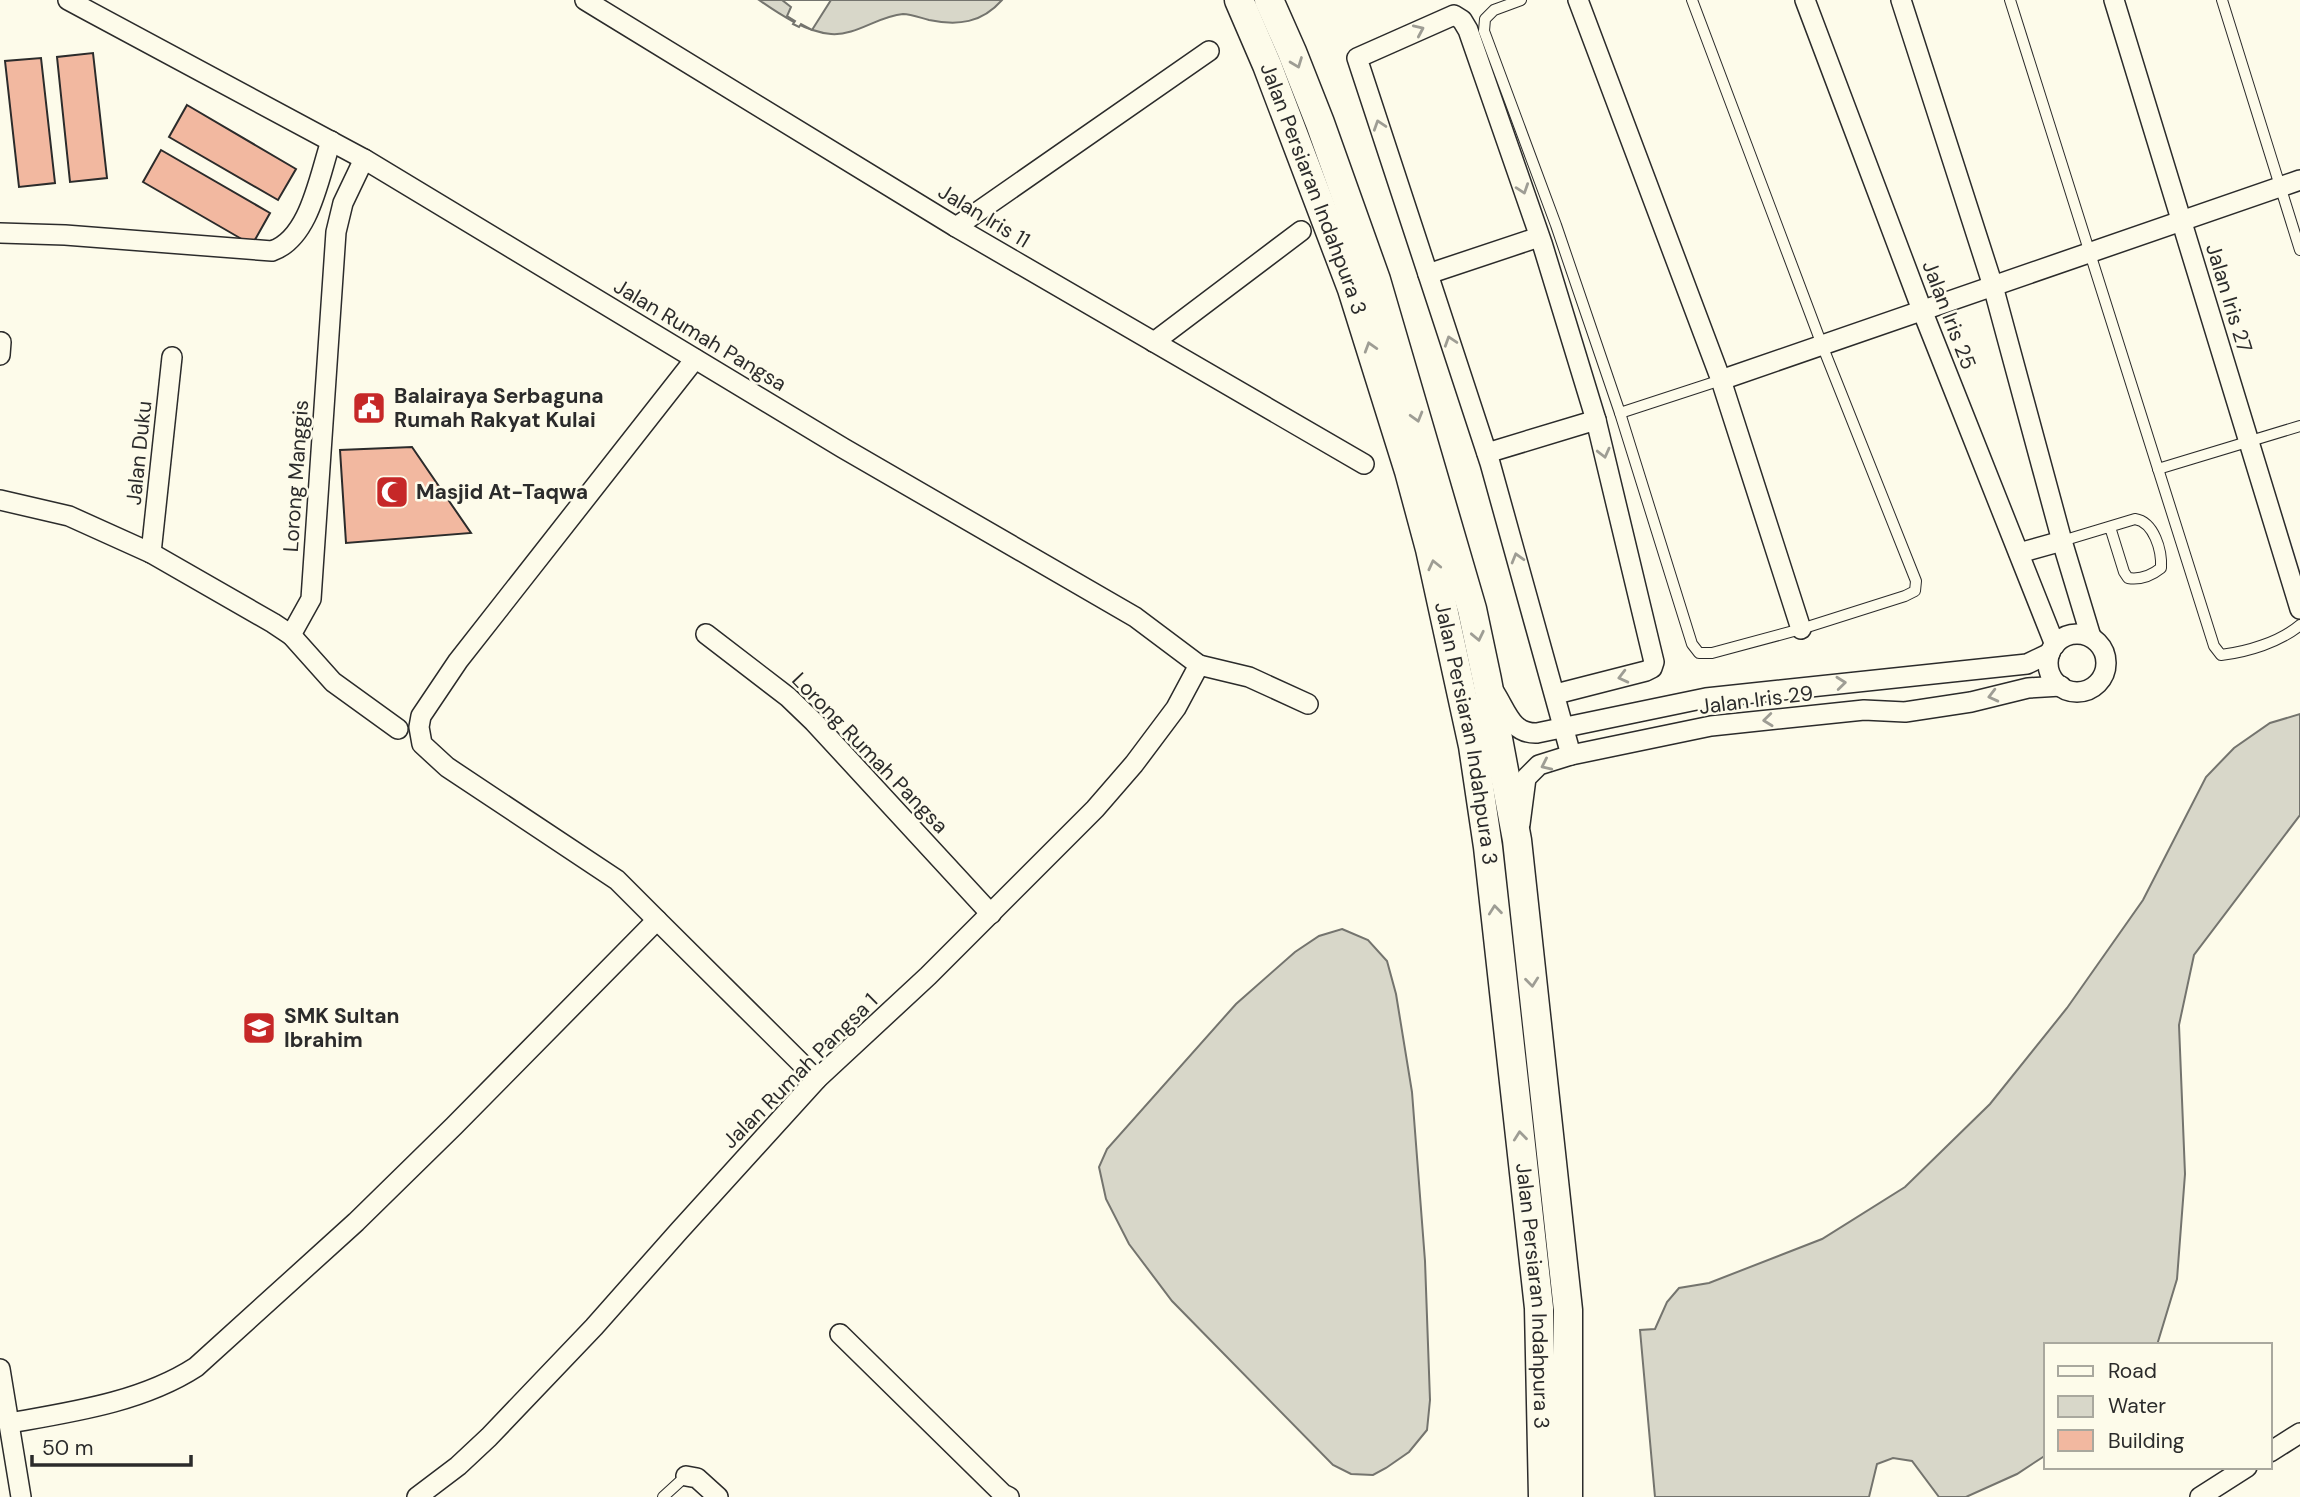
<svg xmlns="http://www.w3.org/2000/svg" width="2300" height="1497" font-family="'DM Sans',sans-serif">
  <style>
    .water { fill: #d8d7c9; stroke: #74746e; stroke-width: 2 }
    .pier { fill: #fdfbea; stroke: #74746e; stroke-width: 2 }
    .building { fill: #f2b8a0; stroke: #2b2b2b; stroke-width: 2 }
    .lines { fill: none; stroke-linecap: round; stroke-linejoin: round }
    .lane-casing { stroke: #2b2b2b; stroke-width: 12 }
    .street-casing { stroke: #2b2b2b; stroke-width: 22 }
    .secondary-casing { stroke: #2b2b2b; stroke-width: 31 }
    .lane { stroke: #fdfbea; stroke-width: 10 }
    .street { stroke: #fdfbea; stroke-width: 19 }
    .secondary { stroke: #fdfbea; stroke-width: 28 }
    .oneway { stroke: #9e9d94 }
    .labels { text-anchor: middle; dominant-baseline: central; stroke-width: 5; stroke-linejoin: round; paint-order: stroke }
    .street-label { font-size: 21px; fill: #2b2b2b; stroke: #fdfbea }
    .poi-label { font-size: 21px; font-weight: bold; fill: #2b2b2b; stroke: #fdfbea; text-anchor: start }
  </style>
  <rect width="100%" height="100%" fill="#fdfbea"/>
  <!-- water -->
  <g class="water">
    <path d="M 759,0 L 1002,0 C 982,23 958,26 929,20 C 921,18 911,14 903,14 C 878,16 856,36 831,34 C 806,32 779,14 759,0 Z"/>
    <path d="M 2300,714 L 2300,815 L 2194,955 L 2179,1025 L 2185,1174 L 2177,1279 L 2157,1345 L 2046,1345 L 2046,1455 L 2017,1474 L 1966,1497 L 1939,1497 L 1912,1461 L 1893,1458 L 1877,1464 L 1869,1497 L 1655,1497 L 1640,1330 L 1655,1329 L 1667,1302 L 1679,1288 L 1709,1283 L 1822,1239 L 1905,1187 L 1990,1104 L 2067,1008 L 2143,900 L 2206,777 L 2234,748 L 2270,723 Z"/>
    <path d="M 1342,929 L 1368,940 L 1387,961 L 1396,994 L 1412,1092 L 1425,1261 L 1430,1400 L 1427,1430 L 1409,1452 L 1386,1468 L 1373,1475 L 1351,1474 L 1333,1465 L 1172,1301 L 1129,1244 L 1106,1199 L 1099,1167 L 1107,1149 L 1236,1004 L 1295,952 L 1319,936 Z"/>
  </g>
  <!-- pier -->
  <path class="pier" d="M 782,0 L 831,0 L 812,30 L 801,24 L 799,27 L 793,24 L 795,21 L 787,16 L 791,7 Z"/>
  <!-- building -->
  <g class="building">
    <path d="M 93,53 L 107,178 L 70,182 L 57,57 Z"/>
    <path d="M 41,58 L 55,183 L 19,187 L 5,61 Z"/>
    <path d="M 187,105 L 296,169 L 278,200 L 169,137 Z"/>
    <path d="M 161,150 L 270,213 L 252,245 L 143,182 Z"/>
    <path d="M 412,447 L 471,533 L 346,543 L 340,450 Z"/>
  </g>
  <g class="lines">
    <defs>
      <g id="lane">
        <path d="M 1521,0 L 1494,10 L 1485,19 L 1484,31 L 1556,225 L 1620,413 L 1692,644 L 1699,653 L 1712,653 L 1801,629 L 1905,596 L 1915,591 L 1916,581 L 1822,345 L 1692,0"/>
        <path d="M 2010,0 L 2214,646 L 2221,655 C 2247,652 2280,642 2300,625"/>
        <path d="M 2222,0 L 2300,250"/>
        <path d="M 1620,413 L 1721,380"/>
        <path d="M 2158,469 L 2300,426"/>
        <path d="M 2062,541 L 2135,519 C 2154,522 2162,550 2161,568 C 2151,576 2141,580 2128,578 L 2124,572 L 2110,527"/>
        <path d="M 663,1497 L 686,1476"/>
      </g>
      <g id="street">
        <path d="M 68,0 L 364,159 L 843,448 L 1135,617 L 1199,665 L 1249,677 L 1308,704"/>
        <path d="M 585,0 L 956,227 L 1364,464"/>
        <path d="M 1578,0 L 1721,380 L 1801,629"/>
        <path d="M 1805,0 L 1922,310 L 2055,645"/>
        <path d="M 1901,0 L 1993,286 L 2062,541 L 2091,637"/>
        <path d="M 2114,0 L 2300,609"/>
        <path d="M 956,227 L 1209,51"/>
        <path d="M 0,233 L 65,235 L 272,251 C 310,238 319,176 331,141"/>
        <path d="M 1428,274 L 1539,237"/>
        <path d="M 1154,342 L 1301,231"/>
        <path d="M 0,355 L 1,342"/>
        <path d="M 1721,380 L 2300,180"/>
        <path d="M 1487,453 L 1596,420"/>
        <path d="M 0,500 L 69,516 L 151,553 L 273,623 L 291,635 L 311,599 L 336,232 L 343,203 L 364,159"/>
        <path d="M 151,553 L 172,357"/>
        <path d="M 2019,553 L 2062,541"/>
        <path d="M 706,634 L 788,697 L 814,722 L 991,914"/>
        <circle cx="2077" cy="663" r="29"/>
        <path d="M 291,635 L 333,682 L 398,729"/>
        <path d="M 1495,693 C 1507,712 1512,734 1537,733 L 1706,698 L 2027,664 L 2050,653"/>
        <path d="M 1556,694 L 1646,671 L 1652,668 L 1654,662 L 1596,420 L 1542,243 L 1468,30 L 1462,20 L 1454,15 L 1357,58 L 1490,463 L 1571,755"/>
        <path d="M 1520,824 L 1526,778 L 1539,765 L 1571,755 L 1711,726 L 1864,710 L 1905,712 L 1971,702 L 2028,688 L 2061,686"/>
        <path d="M 657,920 L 617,880 L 447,767 L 422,744 L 419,727 L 421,716 L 458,661 L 695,359"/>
        <path d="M 840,1334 L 1003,1494 L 1009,1497"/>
        <path d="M 0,1369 L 21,1497"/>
        <path d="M 10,1423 C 72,1412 142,1402 196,1367 L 356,1222 L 454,1126 L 657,920 L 817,1079"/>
        <path d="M 2270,1452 L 2300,1433"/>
        <path d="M 686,1476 L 697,1478 L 718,1497"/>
        <path d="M 417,1497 L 458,1466 L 489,1437 L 594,1327 L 679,1231 L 817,1079 L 928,976 L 1095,809 L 1134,764 L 1176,708 L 1199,665"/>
        <path d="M 2200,1497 L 2247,1467"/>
      </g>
      <g id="secondary">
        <path id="s1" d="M 1239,0 L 1267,65 L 1352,289 L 1409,471 L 1430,549 L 1473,746 L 1488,847 L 1539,1308 L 1543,1497"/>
        <path d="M 1269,0 L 1292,52 L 1320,123 L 1376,280 L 1472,609 L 1487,680 L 1517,840 L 1568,1310 L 1568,1497"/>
      </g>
    </defs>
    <!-- lane casing -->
    <use href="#lane" class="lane-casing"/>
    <!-- street casing -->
    <use href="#street" class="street-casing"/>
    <!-- secondary casing -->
    <use href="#secondary" class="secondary-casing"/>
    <!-- lane -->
    <use href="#lane" class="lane"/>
    <!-- street -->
    <use href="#street" class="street"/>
    <!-- secondary -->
    <use href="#secondary" class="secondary"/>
  </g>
  <!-- one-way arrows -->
  <defs><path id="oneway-chevron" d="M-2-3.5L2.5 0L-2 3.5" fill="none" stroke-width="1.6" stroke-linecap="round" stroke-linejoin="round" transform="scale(1.75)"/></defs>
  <g class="oneway">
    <use href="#oneway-chevron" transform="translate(1419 30) rotate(-24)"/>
    <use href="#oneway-chevron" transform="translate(1297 63) rotate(69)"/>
    <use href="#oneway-chevron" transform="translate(1379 125) rotate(-108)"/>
    <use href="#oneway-chevron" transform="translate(1523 189) rotate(71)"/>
    <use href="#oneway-chevron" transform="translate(1450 341) rotate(-108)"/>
    <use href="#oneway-chevron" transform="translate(1370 347) rotate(-107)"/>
    <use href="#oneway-chevron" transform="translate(1417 417) rotate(74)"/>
    <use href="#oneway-chevron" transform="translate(1604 453) rotate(76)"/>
    <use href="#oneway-chevron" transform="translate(1517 558) rotate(-106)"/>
    <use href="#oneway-chevron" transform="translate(1434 565) rotate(-103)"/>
    <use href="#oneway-chevron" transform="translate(1478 636) rotate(78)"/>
    <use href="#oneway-chevron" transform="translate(1623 677) rotate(166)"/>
    <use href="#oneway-chevron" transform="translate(1841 683) rotate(-6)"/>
    <use href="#oneway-chevron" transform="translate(1993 696) rotate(166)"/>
    <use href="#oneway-chevron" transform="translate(1768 720) rotate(174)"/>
    <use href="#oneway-chevron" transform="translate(1546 765) rotate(155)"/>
    <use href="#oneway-chevron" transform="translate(1495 910) rotate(-96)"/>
    <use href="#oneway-chevron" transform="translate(1532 982) rotate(84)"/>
    <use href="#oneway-chevron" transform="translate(1520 1136) rotate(-96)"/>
  </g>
  <!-- icons -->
  <defs>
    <symbol id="civic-square" viewBox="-11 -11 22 22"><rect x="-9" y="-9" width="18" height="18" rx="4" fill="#c62828" stroke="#fdfbea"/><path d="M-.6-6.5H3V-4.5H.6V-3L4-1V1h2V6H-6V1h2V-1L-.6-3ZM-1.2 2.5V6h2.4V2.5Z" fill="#fff"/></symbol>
    <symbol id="mosque-square" viewBox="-11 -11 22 22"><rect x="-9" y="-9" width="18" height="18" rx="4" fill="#c62828" stroke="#fdfbea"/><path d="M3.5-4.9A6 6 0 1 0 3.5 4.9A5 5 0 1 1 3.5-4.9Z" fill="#fff"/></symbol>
    <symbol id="school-square" viewBox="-11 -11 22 22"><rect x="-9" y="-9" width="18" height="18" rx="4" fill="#c62828" stroke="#fdfbea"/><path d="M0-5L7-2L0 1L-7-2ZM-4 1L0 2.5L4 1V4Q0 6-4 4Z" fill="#fff"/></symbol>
  </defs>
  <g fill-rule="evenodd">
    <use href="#civic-square" x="350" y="389" width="38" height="38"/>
    <use href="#mosque-square" x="373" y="473" width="38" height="38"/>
    <use href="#school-square" x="240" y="1009" width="38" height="38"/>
  </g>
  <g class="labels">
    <!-- street labels -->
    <g class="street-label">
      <text stroke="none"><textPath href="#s1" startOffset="203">Jalan Persiaran Indahpura 3</textPath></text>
      <text transform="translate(984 216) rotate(31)">Jalan Iris 11</text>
      <text transform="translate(2229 298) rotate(73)">Jalan Iris 27</text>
      <text transform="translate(1949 315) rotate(69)">Jalan Iris 25</text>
      <text transform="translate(700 335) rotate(31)">Jalan Rumah Pangsa</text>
      <text transform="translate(139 453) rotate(-84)">Jalan Duku</text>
      <text transform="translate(296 476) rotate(-86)">Lorong Manggis</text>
      <text transform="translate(1756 700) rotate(-7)">Jalan Iris 29</text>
      <text stroke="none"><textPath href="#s1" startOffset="770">Jalan Persiaran Indahpura 3</textPath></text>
      <text transform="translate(870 753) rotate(46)">Lorong Rumah Pangsa</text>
      <text transform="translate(800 1071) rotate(-45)">Jalan Rumah Pangsa 1</text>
      <text stroke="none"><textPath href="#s1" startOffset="1337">Jalan Persiaran Indahpura 3</textPath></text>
    </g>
    <!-- poi labels -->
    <g class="poi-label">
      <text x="394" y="396">Balairaya Serbaguna<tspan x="394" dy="24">Rumah Rakyat Kulai</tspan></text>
      <text x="416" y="492">Masjid At-Taqwa</text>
      <text x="284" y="1016">SMK Sultan<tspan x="284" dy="24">Ibrahim</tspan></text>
    </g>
  </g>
  <!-- legend -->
  <rect x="2044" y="1343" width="228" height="126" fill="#fdfbea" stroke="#a9a89e" stroke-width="2"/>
  <rect x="2058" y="1366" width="35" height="10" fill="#fdfbea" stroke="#a9a89e" stroke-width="2"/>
  <text x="2108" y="1378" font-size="21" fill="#2b2b2b">Road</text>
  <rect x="2058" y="1396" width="35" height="21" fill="#d8d7c9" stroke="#a9a89e" stroke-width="2"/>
  <text x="2108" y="1413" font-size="21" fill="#2b2b2b">Water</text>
  <rect x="2058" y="1430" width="35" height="21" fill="#f2b8a0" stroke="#a9a89e" stroke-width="2"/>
  <text x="2108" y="1448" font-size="21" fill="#2b2b2b">Building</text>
  <!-- scale -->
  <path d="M32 1455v10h159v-10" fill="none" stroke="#2b2b2b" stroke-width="3.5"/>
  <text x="42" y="1455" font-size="21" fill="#2b2b2b" stroke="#fdfbea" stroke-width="5" paint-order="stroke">50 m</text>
</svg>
